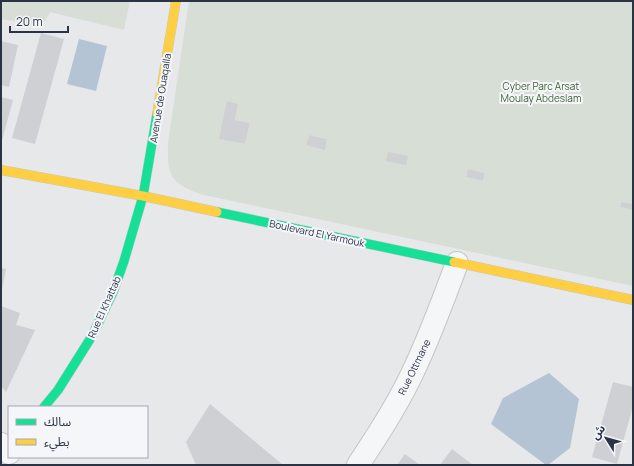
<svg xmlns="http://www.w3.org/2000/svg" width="634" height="466" font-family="Manrope,'Noto Sans Arabic',sans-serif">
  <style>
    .green { fill: #d6ded6; fill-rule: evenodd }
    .water { fill: #b4c4d5 }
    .building { fill: #ced0d3 }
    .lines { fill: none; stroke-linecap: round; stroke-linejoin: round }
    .street-casing { stroke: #c4c6c8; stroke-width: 24 }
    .fast-casing { stroke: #c4c6c8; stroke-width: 10 }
    .slow-casing { stroke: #c4c6c8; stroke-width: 10 }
    .street { stroke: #f5f6f7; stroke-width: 22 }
    .fast { stroke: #16e098; stroke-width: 9 }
    .slow { stroke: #ffcf43; stroke-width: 9 }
    .labels { text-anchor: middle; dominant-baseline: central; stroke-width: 4; stroke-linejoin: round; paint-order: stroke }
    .park-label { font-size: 10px; fill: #3f6138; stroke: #f4f6f9 }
    .street-label { font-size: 10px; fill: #2b3445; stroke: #f4f6f9 }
  </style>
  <rect width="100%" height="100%" fill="#e6e8ea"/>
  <!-- green -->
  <g class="green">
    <path d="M 1,1 L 130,1 L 124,30 L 50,12 L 42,26 L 1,19 Z"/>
    <path d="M 189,1 L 633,1 L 633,204 L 621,202 L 620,207 L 633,210 L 633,286 L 204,195 C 171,184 167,177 168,143 ZM 228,101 L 238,104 L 235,120 L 250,123 L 245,144 L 220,139 ZM 309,135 L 327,139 L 325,149 L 306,145 ZM 468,169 L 485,173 L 483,181 L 466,177 Z"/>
  </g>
  <!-- water -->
  <g class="water">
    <path d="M 79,39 L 107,46 L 96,91 L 67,84 Z"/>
    <path d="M 549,373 L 579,399 L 570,448 L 548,465 L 546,465 L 491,424 L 503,398 Z"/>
  </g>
  <!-- building -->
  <g class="building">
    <path d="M 41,33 L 64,39 L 35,144 L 12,138 Z"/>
    <path d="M 1,41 L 18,45 L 9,87 L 1,85 Z"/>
    <path d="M 1,97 L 13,100 L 1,144 Z"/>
    <path d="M 227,101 L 238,104 L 235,120 L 250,123 L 245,144 L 219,139 Z"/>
    <path d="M 309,135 L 327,139 L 325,150 L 306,145 Z"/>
    <path d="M 388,152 L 408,156 L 406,165 L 386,161 Z"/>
    <path d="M 468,169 L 485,173 L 483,181 L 466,177 Z"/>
    <path d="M 621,202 L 633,204 L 633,210 L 620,207 Z"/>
    <path d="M 1,268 L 6,269 L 2,290 L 1,290 Z"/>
    <path d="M 1,306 L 20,313 L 16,325 L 35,330 L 6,392 L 1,386 Z"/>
    <path d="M 613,382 L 633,387 L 633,406 L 617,464 L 592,457 Z"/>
    <path d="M 210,404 L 283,465 L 196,465 L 186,442 Z"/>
    <path d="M 452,449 L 473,465 L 440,465 Z"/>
    <path d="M 405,454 L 420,465 L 397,465 Z"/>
  </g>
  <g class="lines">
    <defs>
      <g id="street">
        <path d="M 1,444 L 9,453"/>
        <path d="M 358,465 C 377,436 396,407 411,376 C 429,339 443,301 457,263"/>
      </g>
      <g id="fast">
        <path d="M 217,212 L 454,262"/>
        <path d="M 44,407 L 58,390 L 92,336 L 113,292 L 124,261 L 143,196 L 157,114"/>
      </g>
      <g id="slow">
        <path d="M 157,114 L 176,1"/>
        <path d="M 1,170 L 143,196 L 217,212"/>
        <path d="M 454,262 L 633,300"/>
      </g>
    </defs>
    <!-- street casing -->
    <use href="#street" class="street-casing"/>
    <!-- fast casing -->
    <use href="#fast" class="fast-casing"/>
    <!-- slow casing -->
    <use href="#slow" class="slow-casing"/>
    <!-- street -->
    <use href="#street" class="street"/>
    <!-- fast -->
    <use href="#fast" class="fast"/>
    <!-- slow -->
    <use href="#slow" class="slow"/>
  </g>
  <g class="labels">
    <!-- park labels -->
    <g class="park-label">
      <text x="541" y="86">Cyber Parc Arsat<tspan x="541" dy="12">Moulay Abdeslam</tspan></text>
    </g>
    <!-- street labels -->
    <g class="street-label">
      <text transform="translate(160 98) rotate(-81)">Avenue de Ouaqalla</text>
      <text transform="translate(317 233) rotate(12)">Boulevard El Yarmouk</text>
      <text transform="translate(104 307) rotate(-66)">Rue El Khattab</text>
      <text transform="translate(414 367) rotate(-64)">Rue Ottmane</text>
    </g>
  </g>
  <!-- border -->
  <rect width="634" height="466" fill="none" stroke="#2b3445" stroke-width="4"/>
  <!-- legend -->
  <rect x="8" y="406" width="140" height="52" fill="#f4f6f9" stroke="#a4a8b1"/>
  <rect x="16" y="419" width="20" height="6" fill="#16e098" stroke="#a4a8b1"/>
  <text x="44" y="426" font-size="12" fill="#2b3445">سالك</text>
  <rect x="16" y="439" width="20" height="6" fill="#ffcf43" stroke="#a4a8b1"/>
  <text x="44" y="446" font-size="12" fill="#2b3445">بطيء</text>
  <!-- north arrow -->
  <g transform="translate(606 438) rotate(307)" stroke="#f4f6f9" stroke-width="3" paint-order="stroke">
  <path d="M0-3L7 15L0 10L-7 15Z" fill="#2b3445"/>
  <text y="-6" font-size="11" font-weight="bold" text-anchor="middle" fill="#2b3445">ش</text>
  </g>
  <!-- scale -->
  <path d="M10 26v6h58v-6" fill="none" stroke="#2b3445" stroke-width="2"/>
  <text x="16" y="26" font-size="12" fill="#2b3445" stroke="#f4f6f9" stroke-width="3" paint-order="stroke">20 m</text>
</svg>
